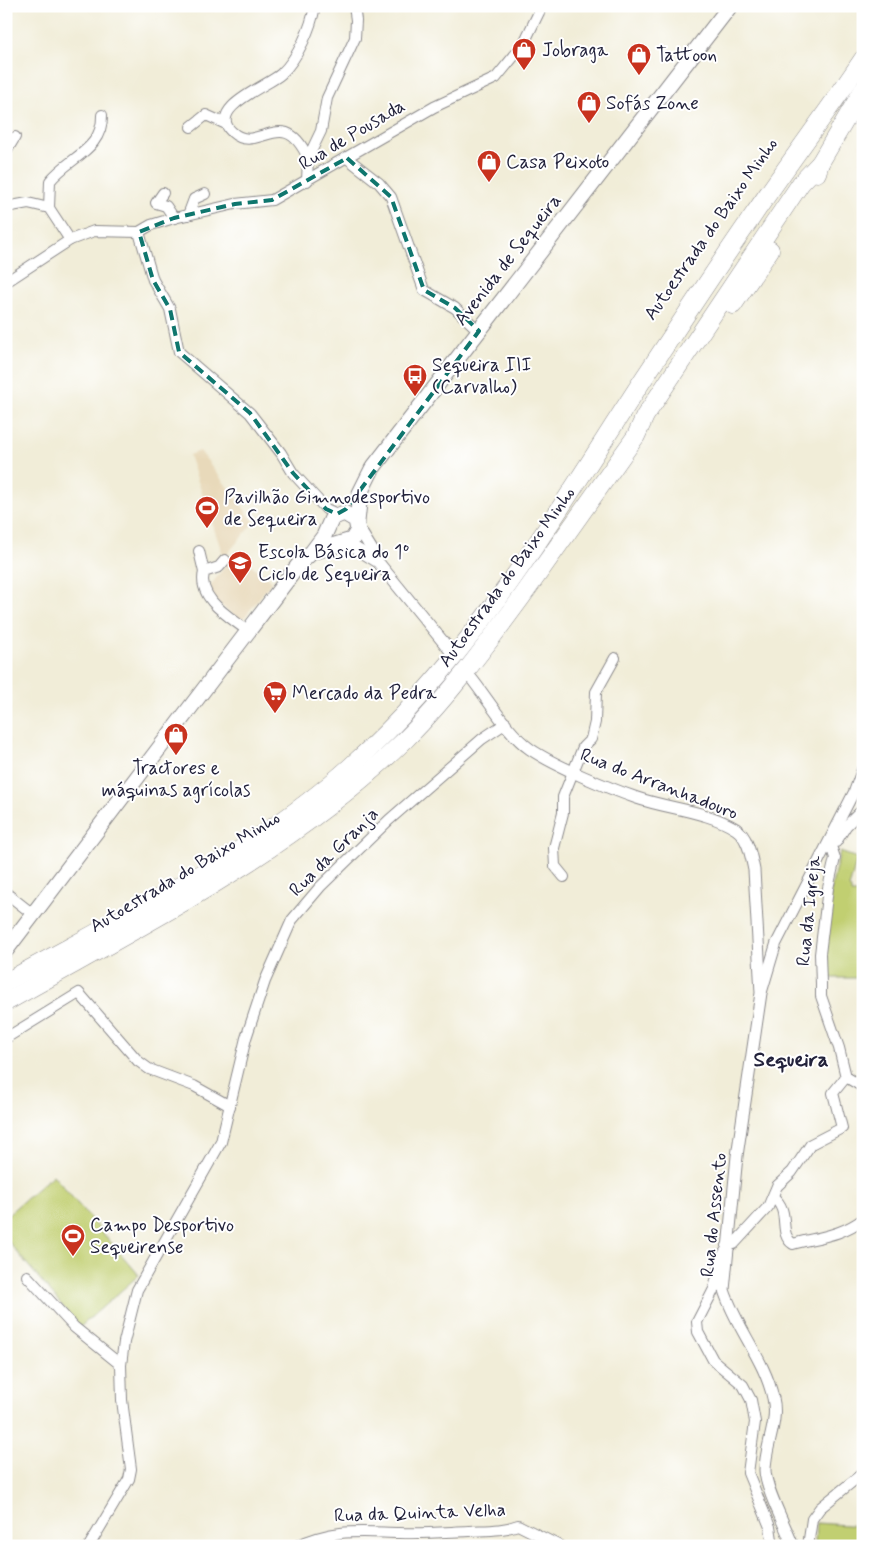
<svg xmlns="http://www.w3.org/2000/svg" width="869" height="1552" font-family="Mynerve,sans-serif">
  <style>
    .built { fill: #e8d9ba }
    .green { fill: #c1cf71; stroke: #727856 }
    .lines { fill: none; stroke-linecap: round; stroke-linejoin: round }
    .minor-casing { stroke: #8a888a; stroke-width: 12 }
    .tertiary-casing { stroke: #8a888a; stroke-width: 13 }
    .primary-casing { stroke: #8a888a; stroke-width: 17 }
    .motorway-casing { stroke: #8a888a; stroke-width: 19 }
    .minor { stroke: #fff; stroke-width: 10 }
    .tertiary { stroke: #fff; stroke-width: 11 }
    .primary { stroke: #fff; stroke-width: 15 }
    .motorway { stroke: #fff; stroke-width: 18 }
    .marked { fill: none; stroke: #0f766e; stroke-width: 4; stroke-dasharray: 10 6; stroke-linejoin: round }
    .labels { text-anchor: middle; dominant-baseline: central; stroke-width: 4; stroke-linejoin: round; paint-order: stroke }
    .poi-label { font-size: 19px; fill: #22223b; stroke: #fff; text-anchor: start }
    .street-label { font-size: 19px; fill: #22223b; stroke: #fff }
    .quarter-label { font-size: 21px; font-weight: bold; fill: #22223b; stroke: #fff }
  </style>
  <rect width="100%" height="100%" fill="#fff"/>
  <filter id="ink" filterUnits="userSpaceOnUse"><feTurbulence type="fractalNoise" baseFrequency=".02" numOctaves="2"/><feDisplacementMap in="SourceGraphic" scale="10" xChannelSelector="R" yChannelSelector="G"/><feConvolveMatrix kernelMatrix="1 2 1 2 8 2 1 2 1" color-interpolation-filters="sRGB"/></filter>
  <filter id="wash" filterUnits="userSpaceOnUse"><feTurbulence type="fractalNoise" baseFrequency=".0096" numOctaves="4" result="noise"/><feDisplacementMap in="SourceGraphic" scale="20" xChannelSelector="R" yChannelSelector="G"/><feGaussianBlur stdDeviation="1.12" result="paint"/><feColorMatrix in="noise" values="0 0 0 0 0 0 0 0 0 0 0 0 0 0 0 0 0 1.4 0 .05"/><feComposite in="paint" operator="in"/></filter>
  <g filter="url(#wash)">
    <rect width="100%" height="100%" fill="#f1edd8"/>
    <!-- built -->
    <g class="built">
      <path d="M 200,451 L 254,522 L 224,558 L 189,455 Z"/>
      <path d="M 235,552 L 272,581 L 242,621 L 214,600 L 209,588 Z"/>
    </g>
    <!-- green -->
    <g class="green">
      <path d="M 840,852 L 857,858 L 849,888 L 851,889 L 851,893 L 863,893 L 863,978 L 824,978 C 825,930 827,898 840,852 Z"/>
      <path d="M 53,1175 L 139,1275 L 80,1327 L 6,1239 L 6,1216 Z"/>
      <path d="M 816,1523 L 863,1526 L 863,1546 L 815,1546 Z"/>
    </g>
  </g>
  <g filter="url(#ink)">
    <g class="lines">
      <defs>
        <g id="minor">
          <path d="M 191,127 L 206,115 L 226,124"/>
          <path d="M 6,152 L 15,137"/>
          <path d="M 308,158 C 283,103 258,156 232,132 C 206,108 268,86 281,74 C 298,58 311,28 315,6"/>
          <path d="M 347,158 L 379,183 L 391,197 L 424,290 L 455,308 L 479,331"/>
          <path d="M 307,181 L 308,158 L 321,131 L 327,98 L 355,38 L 356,20 L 354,6"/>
          <path d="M 163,193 L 156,203 L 166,206 L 174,218"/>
          <path d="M 6,207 L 28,203 L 49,208 L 70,240"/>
          <path d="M 49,208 L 50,181 C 69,157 103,150 102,115"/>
          <path d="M 188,215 L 194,199 L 205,194"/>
          <path d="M 139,232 L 151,225 L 174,218 L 235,204 L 272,200 L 434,107 L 496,78 L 523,45 L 542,6"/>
          <path d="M 139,232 L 153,280 L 170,309 L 179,352 L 250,413 L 281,453 L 293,473 L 326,509 L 337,514"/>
          <path d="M 6,282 L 70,240 L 94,231 L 139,232"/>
          <path d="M 199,551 L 204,572"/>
          <path d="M 225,560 L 219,567 L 204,572 C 197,599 230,617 248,631"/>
          <path d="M 836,842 L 846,826 L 863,809"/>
          <path d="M 564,877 L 555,866 L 554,848 L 563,813 L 563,797 L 583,747 L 591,739 L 595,722 L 596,692 L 615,658"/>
          <path d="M 6,893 L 34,915"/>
          <path d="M 762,991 L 776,944 L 854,792 L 863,767"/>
          <path d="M 6,1038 L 79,993 L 138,1061 L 149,1069 L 194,1086 L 230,1106"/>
          <path d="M 846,1077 L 863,1087"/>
          <path d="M 773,1197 C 792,1212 777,1233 793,1244 C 818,1237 841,1236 863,1219"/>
          <path d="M 727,1246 L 734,1244 L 768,1207 L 777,1186 L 792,1172 L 811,1144 L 842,1128 L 833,1093 L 846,1077 L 839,1048 L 821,996 L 821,984 L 820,954 L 828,888 L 835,858 L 832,849"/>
          <path d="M 726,1250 L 722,1256 L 714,1289 L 697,1322 L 698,1332 L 713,1360 L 743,1385 L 751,1400 L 755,1422 L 748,1473 L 770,1527 L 773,1546"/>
          <path d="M 27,1276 L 74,1327 L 121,1365"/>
          <path d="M 89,1546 L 129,1479 L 131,1469 L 122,1400 L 121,1365 L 124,1342 L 137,1290 L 221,1142 L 246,1038 L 265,981 L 292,920 L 320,887 L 389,820 L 482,739 L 506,723"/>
          <path d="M 296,1546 C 336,1528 358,1532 400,1533 C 423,1534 446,1532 469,1531 C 486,1530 502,1531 518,1525 L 560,1546"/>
          <path d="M 808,1546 L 812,1519 L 820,1508 L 863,1473"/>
        </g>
        <g id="tertiary">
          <path d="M 358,527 L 377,558"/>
          <path d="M 347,543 L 378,562 L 449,649"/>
          <path d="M 471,678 C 488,699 508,734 530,749 C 555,766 608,788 637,798 C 669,809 708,811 736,829 C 748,837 751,856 754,870 L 761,993 L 737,1156 L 724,1290 C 736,1328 765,1360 773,1398 C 779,1422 765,1446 765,1470 C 765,1488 786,1527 793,1546"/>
        </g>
        <g id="primary">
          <path d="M 357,522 L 360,493 L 372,469 L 730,6"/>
          <path d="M 6,950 L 300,563 L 312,552 L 324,536 L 332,518 L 344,513 L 356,520 L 358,530 L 352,540 L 312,552"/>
        </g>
        <g id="motorway">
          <path d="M 817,173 L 820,163 L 863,90"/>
          <path d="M 733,305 L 770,250"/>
          <path d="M 6,982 C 121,918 252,855 350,767 C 473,657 555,515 644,378 C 680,324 715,270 752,217 C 788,164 827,113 863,59"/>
          <path d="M 6,1002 C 145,923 291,852 406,739 C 449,696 485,647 521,598 C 559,544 598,490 636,436 L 645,416 L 801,183 L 820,163"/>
        </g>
      </defs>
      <!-- minor casing -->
      <use href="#minor" class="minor-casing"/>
      <!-- tertiary casing -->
      <use href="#tertiary" class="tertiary-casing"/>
      <!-- primary casing -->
      <use href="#primary" class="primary-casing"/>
      <!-- motorway casing -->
      <use href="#motorway" class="motorway-casing"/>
      <!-- minor -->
      <use href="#minor" class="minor"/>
      <!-- tertiary -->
      <use href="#tertiary" class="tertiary"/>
      <!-- primary -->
      <use href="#primary" class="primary"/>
      <!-- motorway -->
      <use href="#motorway" class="motorway"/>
    </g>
  </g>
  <!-- marked area -->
  <path class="marked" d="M 347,158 L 391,197 L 424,290 L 455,308 L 479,331 L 346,509 L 337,514 L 326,509 L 293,473 L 250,413 L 179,352 L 170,309 L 153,280 L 139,232 L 174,218 L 235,204 L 272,200 Z"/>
  <!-- icons -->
  <defs>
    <symbol id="shop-pin" viewBox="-11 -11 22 30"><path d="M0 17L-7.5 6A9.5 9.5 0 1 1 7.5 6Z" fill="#c8321e" stroke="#fff"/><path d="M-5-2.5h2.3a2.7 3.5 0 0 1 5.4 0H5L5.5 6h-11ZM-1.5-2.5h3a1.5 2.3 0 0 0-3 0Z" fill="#fff"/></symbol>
    <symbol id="bus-pin" viewBox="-11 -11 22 30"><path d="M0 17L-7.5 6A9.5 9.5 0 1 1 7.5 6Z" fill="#c8321e" stroke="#fff"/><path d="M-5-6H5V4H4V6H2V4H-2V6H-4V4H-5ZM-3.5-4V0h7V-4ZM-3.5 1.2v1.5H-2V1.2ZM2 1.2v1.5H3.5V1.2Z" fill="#fff"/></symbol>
    <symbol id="stadium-pin" viewBox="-11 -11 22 30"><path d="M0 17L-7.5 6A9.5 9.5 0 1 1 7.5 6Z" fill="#c8321e" stroke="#fff"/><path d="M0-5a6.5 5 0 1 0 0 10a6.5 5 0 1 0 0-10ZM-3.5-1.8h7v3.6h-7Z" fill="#fff"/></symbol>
    <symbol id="school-pin" viewBox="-11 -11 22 30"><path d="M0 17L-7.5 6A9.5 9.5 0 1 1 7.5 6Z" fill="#c8321e" stroke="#fff"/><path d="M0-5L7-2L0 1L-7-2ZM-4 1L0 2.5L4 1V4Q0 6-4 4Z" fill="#fff"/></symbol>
    <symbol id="supermarket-pin" viewBox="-11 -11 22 30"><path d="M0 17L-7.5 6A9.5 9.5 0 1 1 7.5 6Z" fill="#c8321e" stroke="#fff"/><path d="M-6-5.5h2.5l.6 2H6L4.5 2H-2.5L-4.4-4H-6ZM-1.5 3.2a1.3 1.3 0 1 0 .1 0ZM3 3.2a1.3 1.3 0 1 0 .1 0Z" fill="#fff"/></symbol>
  </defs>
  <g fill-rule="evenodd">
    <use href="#shop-pin" x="510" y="36" width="28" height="38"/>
    <use href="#shop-pin" x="625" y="41" width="28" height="38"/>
    <use href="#shop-pin" x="575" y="89" width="28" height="38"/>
    <use href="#shop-pin" x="475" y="148" width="28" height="38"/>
    <use href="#bus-pin" x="401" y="362" width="28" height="38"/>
    <use href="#stadium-pin" x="193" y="494" width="28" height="38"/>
    <use href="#school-pin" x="226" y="549" width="28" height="38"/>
    <use href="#supermarket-pin" x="261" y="679" width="28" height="38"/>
    <use href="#shop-pin" x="162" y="721" width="28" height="38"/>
    <use href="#stadium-pin" x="59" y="1222" width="28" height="38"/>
  </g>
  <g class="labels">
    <!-- poi labels -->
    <g class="poi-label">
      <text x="542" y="50">Jobraga</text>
      <text x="656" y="55">Tattoon</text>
      <text x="606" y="103">Sofás Zone</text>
      <text x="506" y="162">Casa Peixoto</text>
      <text x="432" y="365">Sequeira III<tspan x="432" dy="22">(Carvalho)</tspan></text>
      <text x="224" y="497">Pavilhão Gimnodesportivo<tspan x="224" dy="22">de Sequeira</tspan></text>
      <text x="258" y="552">Escola Básica do 1º<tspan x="258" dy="22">Ciclo de Sequeira</tspan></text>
      <text x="292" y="693">Mercado da Pedra</text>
      <text x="176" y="768" text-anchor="middle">Tractores e<tspan x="176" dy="22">máquinas agrícolas</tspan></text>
      <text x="90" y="1225">Campo Desportivo<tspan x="90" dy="22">Sequeirense</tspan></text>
    </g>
    <!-- street labels -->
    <g class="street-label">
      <text transform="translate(352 135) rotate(-31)">Rua de Pousada</text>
      <text transform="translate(711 229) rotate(-55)">Autoestrada do Baixo Minho</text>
      <text transform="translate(508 260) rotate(-52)">Avenida de Sequeira</text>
      <text transform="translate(507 577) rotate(-54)">Autoestrada do Baixo Minho</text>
      <text transform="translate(659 784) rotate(21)">Rua do Arranhadouro</text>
      <text transform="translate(334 852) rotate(-45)">Rua da Granja</text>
      <text transform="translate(185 872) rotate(-31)">Autoestrada do Baixo Minho</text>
      <text transform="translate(809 911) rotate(-84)">Rua da Igreja</text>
      <text transform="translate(714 1215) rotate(-84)">Rua do Assento</text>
      <text transform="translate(420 1513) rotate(-2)">Rua da Quinta Velha</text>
    </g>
    <!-- quarter labels -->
    <g class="quarter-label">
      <text x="791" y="1060">Sequeira</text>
    </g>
  </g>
  <!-- margin -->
  <rect width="869" height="1552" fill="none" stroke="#fff" stroke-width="25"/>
</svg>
